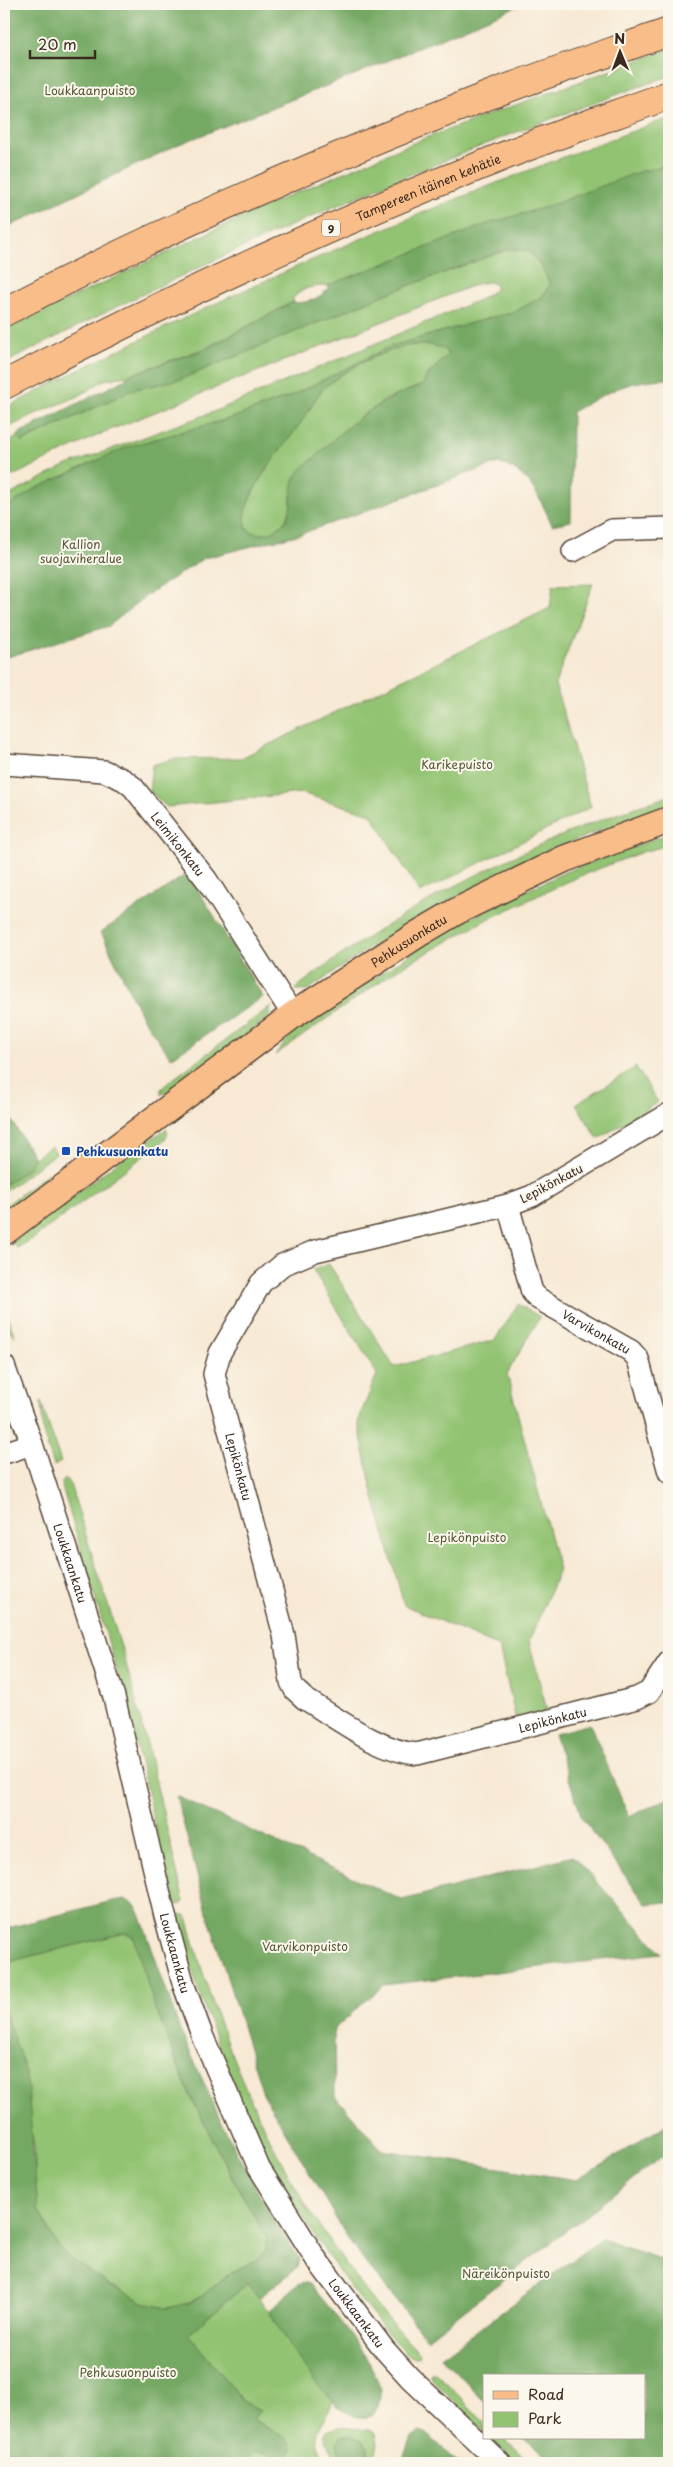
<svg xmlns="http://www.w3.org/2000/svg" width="673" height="2467" font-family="'Playpen Sans',sans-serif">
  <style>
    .green { fill: #92c372; stroke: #667648 }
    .forest { fill: #75a964; stroke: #586a41; fill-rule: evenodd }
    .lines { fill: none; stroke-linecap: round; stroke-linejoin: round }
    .minor-casing { stroke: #574739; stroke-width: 24 }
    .major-casing { stroke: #574739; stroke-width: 29 }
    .highway-casing { stroke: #574739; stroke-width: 30 }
    .minor { stroke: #fff; stroke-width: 21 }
    .major { stroke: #f8bd89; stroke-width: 26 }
    .highway { stroke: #f8bd89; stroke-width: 28 }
    .transit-dot { fill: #1a4fb4; stroke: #fbf7ec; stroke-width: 2 }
    .labels { text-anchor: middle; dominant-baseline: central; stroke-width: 4; stroke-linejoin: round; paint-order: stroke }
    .shield { fill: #fbf7ec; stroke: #75685c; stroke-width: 1 }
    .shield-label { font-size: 11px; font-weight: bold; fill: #3b2a1e }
    .park-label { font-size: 12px; fill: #555837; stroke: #fbf7ec }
    .street-label { font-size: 12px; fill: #3b2a1e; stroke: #fbf7ec }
    .transit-label { font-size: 12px; font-weight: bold; fill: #164399; stroke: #fbf7ec; text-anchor: start }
  </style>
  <rect width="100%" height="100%" fill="#fbf7ec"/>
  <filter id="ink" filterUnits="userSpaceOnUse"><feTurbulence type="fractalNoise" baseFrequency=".02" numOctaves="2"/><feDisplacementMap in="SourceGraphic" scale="10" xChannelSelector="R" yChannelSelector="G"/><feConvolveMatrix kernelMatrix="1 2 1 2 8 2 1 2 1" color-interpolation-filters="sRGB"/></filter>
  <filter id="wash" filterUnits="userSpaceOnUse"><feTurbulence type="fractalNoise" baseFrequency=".0096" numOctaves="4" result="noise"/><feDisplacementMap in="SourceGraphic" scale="20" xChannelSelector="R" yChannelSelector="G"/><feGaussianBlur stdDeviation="1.12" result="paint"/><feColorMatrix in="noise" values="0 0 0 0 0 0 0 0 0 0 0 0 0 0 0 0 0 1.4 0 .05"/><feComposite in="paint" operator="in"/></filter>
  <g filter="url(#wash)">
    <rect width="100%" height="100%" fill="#f7e9d4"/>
    <!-- green -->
    <g class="green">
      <path d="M 669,49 L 669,76 C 441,156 218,252 4,364 L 4,330 L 269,204 L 425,138 Z"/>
      <path d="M 669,118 L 669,147 L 666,154 L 669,165 L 546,207 L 487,224 L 334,284 C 316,289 310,282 293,298 L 293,302 L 206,348 L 126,376 L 104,380 L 79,396 L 33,415 L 4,430 L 4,409 C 218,295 441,200 669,118 Z"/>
      <path d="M 509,249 L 529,251 L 542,267 L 550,284 L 542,297 L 512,313 L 493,317 L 391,346 L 291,396 L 232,418 L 127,447 L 35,489 L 4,509 L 4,498 L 65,466 L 213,412 L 481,299 L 496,289 L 495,284 L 489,282 L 477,284 L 105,432 L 4,480 L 4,446 L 18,436 L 22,442 L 132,390 L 181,379 L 394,291 Z"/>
      <path d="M 411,345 L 430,345 L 444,348 L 448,355 L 428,374 L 423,385 L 385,400 L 358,419 L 302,469 L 291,495 L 290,511 L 284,523 L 269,534 L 254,534 L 246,528 C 246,522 244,514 246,509 C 258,473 286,445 306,415 C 314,403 318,391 331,382 C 354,365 383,351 411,345 Z"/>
      <path d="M 593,584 L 555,684 L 591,807 L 420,893 L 371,814 L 301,793 L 167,807 L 149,791 L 152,765 L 173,759 L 241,758 L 550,608 L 553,585 Z"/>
      <path d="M 669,796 L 669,807 C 540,846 418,912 308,990 L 296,990 L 297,987 C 407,903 537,838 669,796 Z"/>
      <path d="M 663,836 L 669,836 L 669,845 L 642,852 L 580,876 L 482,922 L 395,971 L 275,1055 L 298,1027 L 454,926 L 565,872 Z"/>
      <path d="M 271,1006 L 269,1017 L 196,1073 L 161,1095 L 161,1089 L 169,1082 Z"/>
      <path d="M 636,1067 L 658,1102 L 598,1139 L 576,1104 Z"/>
      <path d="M 166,1129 L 168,1133 L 165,1140 L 34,1238 L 17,1248 L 12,1242 L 127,1155 Z"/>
      <path d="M 51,1146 L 56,1153 L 4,1192 L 4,1185 L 29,1168 L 34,1158 Z"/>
      <path d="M 48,1173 L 50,1176 L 34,1195 L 4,1218 L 4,1207 Z"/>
      <path d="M 329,1264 L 394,1367 L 495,1340 L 518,1304 L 540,1317 L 507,1374 L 559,1570 L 529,1641 L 547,1711 L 516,1720 L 499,1647 L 404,1605 L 372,1490 L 358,1421 L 377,1374 L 313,1270 Z"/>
      <path d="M 4,1306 L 15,1337 L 4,1325 Z"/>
      <path d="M 41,1402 L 61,1462 L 54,1466 L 43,1433 Z"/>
      <path d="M 64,1479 L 69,1481 L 124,1656 L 148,1748 L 184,1902 L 180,1905 L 173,1903 L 125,1698 L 61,1483 Z"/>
      <path d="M 182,1914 L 187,1916 C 228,2077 302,2228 416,2350 L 419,2354 L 418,2358 C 408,2360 387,2332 380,2324 C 282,2208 217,2067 178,1921 L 177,1917 Z"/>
      <path d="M 124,1933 L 129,1933 L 135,1940 L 174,2057 L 189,2093 L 231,2176 L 267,2237 L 265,2252 L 259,2258 L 229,2274 L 202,2296 L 180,2306 L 167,2308 L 147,2304 L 108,2284 L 71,2259 L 58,2246 L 46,2226 L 38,2210 L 35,2195 L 35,2152 L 17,2047 L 4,2011 L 4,1963 Z"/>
      <path d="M 248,2283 C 278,2322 301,2364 333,2401 C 321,2433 307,2429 327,2463 L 246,2463 L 249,2456 L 256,2452 L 269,2454 L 285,2462 L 289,2460 L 291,2443 L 274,2430 L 252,2419 L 260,2410 L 244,2402 L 188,2334 Z"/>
      <path d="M 433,2372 L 437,2373 L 484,2422 L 484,2433 L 432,2379 L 431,2374 Z"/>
      <path d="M 339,2427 L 370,2430 L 376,2434 L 378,2443 L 374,2463 L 366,2463 L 369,2449 L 362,2440 L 354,2437 L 345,2463 L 337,2463 L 324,2436 L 326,2431 Z"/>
      <path d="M 490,2438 L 502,2438 L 531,2463 L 517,2463 Z"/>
    </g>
    <!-- forest -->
    <g class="forest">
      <path d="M 4,4 L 522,4 L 359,73 L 177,145 L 4,229 Z"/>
      <path d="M 669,165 L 669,379 C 626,380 608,392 572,412 L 571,521 L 552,525 C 539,497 530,472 498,463 L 301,534 L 204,558 L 147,595 L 109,626 L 4,658 L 4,509 L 35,489 L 127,447 L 232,418 L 291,396 L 391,346 L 493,317 L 512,313 L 542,297 L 550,284 L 542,267 L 529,251 L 508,249 L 394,291 L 181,379 L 132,390 L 21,442 L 18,436 L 21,432 L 126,379 L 126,376 L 206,349 L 293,302 C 304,305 326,297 329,285 L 487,224 L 546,207 L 641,171 ZM 411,345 L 430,345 L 443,348 L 448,355 L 428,374 L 422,385 C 375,402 350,423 315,457 C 308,463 301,468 296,476 C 288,490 296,511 283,524 C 272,535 259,538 246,528 C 246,522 244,514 246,509 C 258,473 286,445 306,415 C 314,403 318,391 331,382 C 354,365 383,351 411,345 Z"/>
      <path d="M 188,873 L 263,997 L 171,1058 L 142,1017 L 101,932 Z"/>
      <path d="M 4,1107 L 34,1158 L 29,1168 L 4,1185 Z"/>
      <path d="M 590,1724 L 629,1817 L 669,1798 L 669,1902 L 646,1904 L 582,1818 L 554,1734 Z"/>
      <path d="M 176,1796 L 402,1900 L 573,1856 L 662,1953 L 384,1985 L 334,2029 L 335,2096 L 382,2150 L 577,2180 L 669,2123 L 669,2151 L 427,2339 L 351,2244 L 263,2094 L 207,1912 Z"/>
      <path d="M 125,1899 L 136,1906 L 140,1914 L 180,2030 L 227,2134 L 266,2206 L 299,2258 L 297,2268 L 259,2298 L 248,2283 L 188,2334 L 244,2402 L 260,2410 L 252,2419 L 288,2439 L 292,2448 L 289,2460 L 285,2462 L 269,2454 L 256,2452 L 249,2456 L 246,2463 L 4,2463 L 4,2011 L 24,2066 L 28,2088 L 38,2210 L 58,2246 L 71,2259 L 108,2284 L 147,2304 L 167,2308 L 189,2303 L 202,2296 L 229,2274 L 259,2258 L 265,2251 L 267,2237 L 231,2176 L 189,2093 L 153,2002 L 133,1935 L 124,1933 L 4,1963 L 4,1929 L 112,1901 Z"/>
      <path d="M 601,2239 L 669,2262 L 669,2463 L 558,2463 L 522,2438 L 644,2438 L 644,2376 L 484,2376 L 484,2401 L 441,2357 Z"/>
      <path d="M 305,2282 L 311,2285 C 330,2309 377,2362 380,2391 C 381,2400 378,2409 372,2416 C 335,2431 285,2336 269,2311 L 298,2284 Z"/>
      <path d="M 420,2431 L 426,2433 L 459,2463 L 401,2463 L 411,2437 Z"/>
      <path d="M 342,2436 C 359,2433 374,2446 366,2463 L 344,2462 C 337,2454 333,2445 342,2436 Z"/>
    </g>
  </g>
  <g filter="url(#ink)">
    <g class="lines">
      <defs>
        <g id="minor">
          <path d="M 573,551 L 612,530 L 669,528"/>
          <path id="s1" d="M 4,764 L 104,771 L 124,780 L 133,787 L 206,879 L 293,1015"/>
          <path id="s2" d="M 669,1114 L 532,1196 L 508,1205 L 315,1251 L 282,1265 L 261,1283 L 220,1353 L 214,1374 L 284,1635 L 291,1682 L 295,1690 L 305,1699 C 337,1718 379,1751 417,1754 L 637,1698 L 649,1692 L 669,1662"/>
          <path id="s3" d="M 508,1205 L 532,1292 L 539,1299 L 631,1351 L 638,1359 L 669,1472"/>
          <path id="s4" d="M 4,1366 L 32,1444 L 114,1697 L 165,1916 L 184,1986 L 202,2035 L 259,2168 L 316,2259 L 384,2349 L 410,2378 L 500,2463"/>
          <path d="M 4,1453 L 32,1444"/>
        </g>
        <g id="major">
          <path id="s5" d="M 4,1232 L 293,1015 L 418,934 L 457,911 L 564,859 L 669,820"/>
        </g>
        <g id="highway">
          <path d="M 4,312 C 160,231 323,160 487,96 C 547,73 609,53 669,32"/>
          <path id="s6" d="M 4,385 C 165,301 330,225 499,158 C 555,135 612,116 669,95"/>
        </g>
      </defs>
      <!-- minor casing -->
      <use href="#minor" class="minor-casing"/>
      <!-- major casing -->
      <use href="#major" class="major-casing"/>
      <!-- highway casing -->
      <use href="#highway" class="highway-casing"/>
      <!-- minor -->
      <use href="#minor" class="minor"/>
      <!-- major -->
      <use href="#major" class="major"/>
      <!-- highway -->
      <use href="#highway" class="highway"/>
    </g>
  </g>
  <!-- markers -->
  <rect class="transit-dot" x="61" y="1146" width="10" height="10" rx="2.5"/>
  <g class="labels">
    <!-- shield labels -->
    <rect class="shield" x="322" y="219.5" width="18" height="17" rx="4"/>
    <g class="shield-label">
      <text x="331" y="228">9</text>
    </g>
    <!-- park labels -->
    <g class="park-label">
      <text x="90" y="90">Loukkaanpuisto</text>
      <text x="81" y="544">Kallion<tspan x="81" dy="14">suojaviheralue</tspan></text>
      <text x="457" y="764">Karikepuisto</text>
      <text x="467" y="1537">Lepikönpuisto</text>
      <text x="305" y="1946">Varvikonpuisto</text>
      <text x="506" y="2273">Näreikönpuisto</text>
      <text x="128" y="2372">Pehkusuonpuisto</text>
    </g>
    <!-- street labels -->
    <g class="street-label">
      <text stroke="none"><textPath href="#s6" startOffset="468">Tampereen itäinen kehätie</textPath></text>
      <text stroke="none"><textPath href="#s1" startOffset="206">Leimikonkatu</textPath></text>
      <text stroke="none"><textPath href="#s5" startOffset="499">Pehkusuonkatu</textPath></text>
      <text transform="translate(551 1183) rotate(-28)">Lepikönkatu</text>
      <text stroke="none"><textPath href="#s3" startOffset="166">Varvikonkatu</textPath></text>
      <text stroke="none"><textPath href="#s2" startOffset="646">Lepikönkatu</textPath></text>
      <text stroke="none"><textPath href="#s4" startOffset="208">Loukkaankatu</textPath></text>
      <text stroke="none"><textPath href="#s2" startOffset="1156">Lepikönkatu</textPath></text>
      <text stroke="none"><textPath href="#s4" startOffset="612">Loukkaankatu</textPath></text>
      <text stroke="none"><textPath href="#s4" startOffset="1018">Loukkaankatu</textPath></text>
    </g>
    <!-- transit labels -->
    <g class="transit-label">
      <text x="76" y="1151">Pehkusuonkatu</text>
    </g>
  </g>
  <!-- margin -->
  <rect width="673" height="2467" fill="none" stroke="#fbf7ec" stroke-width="20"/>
  <!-- legend -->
  <rect x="483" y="2374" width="162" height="65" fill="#fbf7ec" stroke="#aea59a"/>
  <rect x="493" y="2391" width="25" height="8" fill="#f8bd89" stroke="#aea59a"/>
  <text x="528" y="2400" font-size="15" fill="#3b2a1e">Road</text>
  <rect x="493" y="2412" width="25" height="15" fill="#92c372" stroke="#aea59a"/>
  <text x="528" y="2424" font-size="15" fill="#3b2a1e">Park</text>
  <!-- north arrow -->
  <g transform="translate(620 52) rotate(359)" stroke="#fbf7ec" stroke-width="4" paint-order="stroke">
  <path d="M0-4L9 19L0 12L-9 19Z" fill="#3b2a1e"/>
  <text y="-8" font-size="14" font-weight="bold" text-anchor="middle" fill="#3b2a1e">N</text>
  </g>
  <!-- scale -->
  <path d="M30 50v8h65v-8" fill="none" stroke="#3b2a1e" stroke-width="2.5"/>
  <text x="38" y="50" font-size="15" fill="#3b2a1e" stroke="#fbf7ec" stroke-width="4" paint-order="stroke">20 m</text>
</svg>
